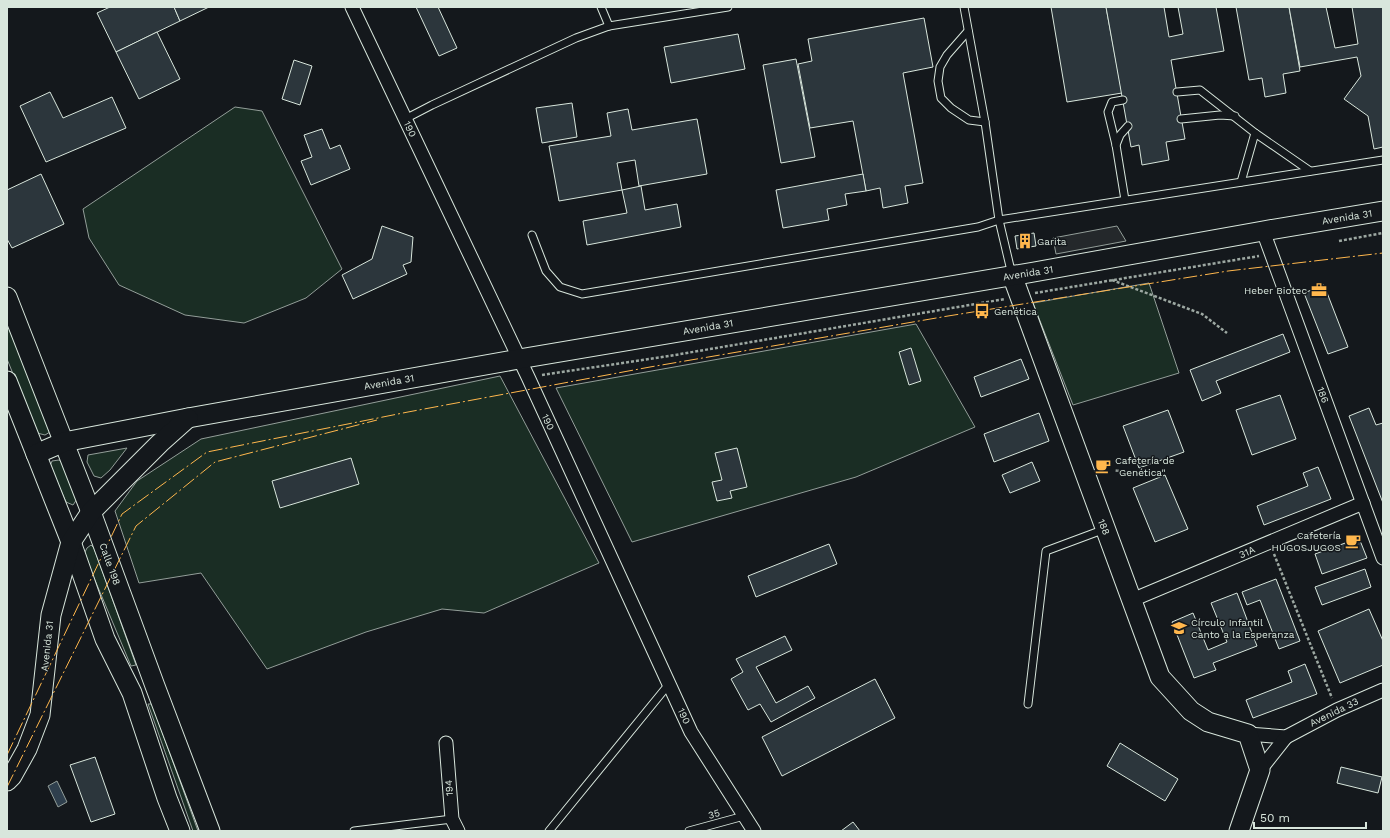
<svg xmlns="http://www.w3.org/2000/svg" width="1390" height="838" font-family="'Work Sans',sans-serif">
  <style>
    .green { fill: #1a2d24; stroke: #939e99 }
    .parking { fill: #24282b; stroke: #939e99 }
    .water { fill: #2f3f4d; stroke: #939e99 }
    .building { fill: #2c363c; stroke: #d8e6dc }
    .lines { fill: none; stroke-linecap: round; stroke-linejoin: round }
    .lane-casing { stroke: #d8e6dc; stroke-width: 9 }
    .street-casing { stroke: #d8e6dc; stroke-width: 15 }
    .secondary-casing { stroke: #d8e6dc; stroke-width: 21 }
    .path { stroke: #9da8a2; stroke-width: 2.5; stroke-dasharray: 3 2; stroke-linecap: butt }
    .lane { stroke: #14181c; stroke-width: 7 }
    .street { stroke: #14181c; stroke-width: 13 }
    .secondary { stroke: #14181c; stroke-width: 19 }
    .power { stroke: #ffb74d; stroke-width: 1; stroke-dasharray: 14 3 2 3; stroke-linecap: butt }
    .labels { text-anchor: middle; dominant-baseline: central; stroke-width: 3; stroke-linejoin: round; paint-order: stroke }
    .street-label { font-size: 10px; fill: #d8e6dc; stroke: #14181c }
    .poi-label { font-size: 10px; fill: #d8e6dc; stroke: #14181c; text-anchor: start }
  </style>
  <rect width="100%" height="100%" fill="#14181c"/>
  <!-- green -->
  <g class="green">
    <path d="M 235,107 L 262,111 L 342,269 L 306,298 L 244,323 L 185,315 L 119,285 L 89,238 L 83,209 Z"/>
    <path d="M 1149,283 L 1179,373 L 1073,405 L 1033,303 Z"/>
    <path d="M 7,319 L 50,432 L 45,435 L 37,433 L 7,359 Z"/>
    <path d="M 916,324 L 975,427 L 856,477 L 632,542 L 556,388 Z"/>
    <path d="M 500,376 L 599,563 L 484,613 L 442,609 L 366,632 L 267,669 L 201,573 L 139,583 L 115,511 L 137,481 L 201,439 Z"/>
    <path d="M 127,448 L 110,470 L 101,478 L 94,476 L 87,462 L 88,455 Z"/>
    <path d="M 59,460 L 63,463 L 77,499 L 73,505 L 66,502 L 50,466 L 52,461 Z"/>
    <path d="M 91,545 L 94,548 L 136,665 L 131,666 L 84,554 L 87,548 Z"/>
    <path d="M 148,704 L 152,704 L 198,831 L 193,831 Z"/>
  </g>
  <!-- parking -->
  <path class="parking" d="M 1117,226 L 1126,241 L 1056,254 L 1053,238 Z"/>
  <!-- water -->
  <path class="water" d="M 57,781 L 67,802 L 58,807 L 48,786 Z"/>
  <!-- building -->
  <g class="building">
    <path d="M 110,7 L 174,7 L 180,21 L 116,52 L 97,13 Z"/>
    <path d="M 174,7 L 209,7 L 180,21 Z"/>
    <path d="M 416,7 L 438,7 L 457,48 L 439,56 Z"/>
    <path d="M 1051,7 L 1106,7 L 1122,93 L 1067,102 Z"/>
    <path d="M 1106,7 L 1164,7 L 1169,37 L 1183,34 L 1178,7 L 1216,7 L 1224,51 L 1171,60 L 1185,139 L 1166,142 L 1169,160 L 1142,165 L 1139,145 L 1131,147 Z"/>
    <path d="M 1236,7 L 1289,7 L 1300,71 L 1283,74 L 1286,93 L 1265,97 L 1262,78 L 1249,80 Z"/>
    <path d="M 1289,7 L 1326,7 L 1335,48 L 1358,44 L 1352,7 L 1383,7 L 1383,147 L 1374,149 L 1368,116 L 1344,99 L 1361,76 L 1357,57 L 1300,67 Z"/>
    <path d="M 924,18 L 933,67 L 903,73 L 923,183 L 905,186 L 908,203 L 883,208 L 880,188 L 866,191 L 853,121 L 810,128 L 798,64 L 812,61 L 808,39 Z"/>
    <path d="M 157,32 L 180,79 L 139,99 L 116,52 Z"/>
    <path d="M 738,34 L 745,69 L 671,83 L 664,47 Z"/>
    <path d="M 796,59 L 815,157 L 781,163 L 763,65 Z"/>
    <path d="M 294,60 L 312,66 L 300,105 L 282,99 Z"/>
    <path d="M 50,92 L 63,118 L 112,97 L 126,128 L 46,162 L 20,106 Z"/>
    <path d="M 572,103 L 577,137 L 542,143 L 536,108 Z"/>
    <path d="M 628,109 L 632,130 L 697,119 L 707,174 L 639,186 L 635,160 L 617,163 L 622,190 L 559,201 L 549,146 L 611,136 L 607,113 Z"/>
    <path d="M 322,129 L 330,149 L 340,145 L 350,169 L 311,185 L 301,161 L 312,157 L 304,135 Z"/>
    <path d="M 41,174 L 64,224 L 12,248 L 7,239 L 7,190 Z"/>
    <path d="M 863,174 L 866,191 L 845,194 L 847,205 L 827,209 L 829,220 L 783,228 L 776,190 Z"/>
    <path d="M 641,186 L 645,210 L 677,204 L 681,227 L 587,245 L 583,221 L 627,213 L 622,190 Z"/>
    <path d="M 382,226 L 413,237 L 411,262 L 403,265 L 407,274 L 353,299 L 342,275 L 372,259 Z"/>
    <path d="M 1034,233 L 1036,246 L 1017,249 L 1015,236 Z"/>
    <path d="M 1324,285 L 1348,347 L 1328,354 L 1304,293 Z"/>
    <path d="M 1283,334 L 1290,352 L 1216,381 L 1221,393 L 1202,401 L 1190,370 Z"/>
    <path d="M 911,348 L 921,381 L 909,385 L 899,352 Z"/>
    <path d="M 1021,359 L 1029,379 L 981,397 L 974,377 Z"/>
    <path d="M 1280,395 L 1296,439 L 1252,455 L 1236,410 Z"/>
    <path d="M 1369,408 L 1376,425 L 1383,423 L 1383,503 L 1349,416 Z"/>
    <path d="M 1168,410 L 1184,452 L 1139,468 L 1123,426 Z"/>
    <path d="M 1039,413 L 1049,441 L 994,462 L 984,434 Z"/>
    <path d="M 737,448 L 747,487 L 730,491 L 732,498 L 717,501 L 712,482 L 722,480 L 715,453 Z"/>
    <path d="M 351,458 L 359,484 L 280,508 L 272,481 Z"/>
    <path d="M 1032,462 L 1040,481 L 1010,493 L 1002,475 Z"/>
    <path d="M 1318,467 L 1331,499 L 1264,525 L 1257,506 L 1308,486 L 1303,473 Z"/>
    <path d="M 1165,475 L 1188,529 L 1155,542 L 1133,488 Z"/>
    <path d="M 1359,538 L 1367,558 L 1322,574 L 1315,554 Z"/>
    <path d="M 829,544 L 837,564 L 756,597 L 748,576 Z"/>
    <path d="M 1365,569 L 1371,587 L 1322,605 L 1315,587 Z"/>
    <path d="M 1276,579 L 1300,641 L 1279,649 L 1260,600 L 1247,605 L 1242,592 Z"/>
    <path d="M 1237,593 L 1257,646 L 1213,663 L 1216,670 L 1194,678 L 1172,622 L 1193,613 L 1208,650 L 1227,642 L 1211,603 Z"/>
    <path d="M 1369,609 L 1383,641 L 1383,665 L 1340,683 L 1318,631 Z"/>
    <path d="M 785,636 L 792,650 L 756,667 L 776,703 L 808,686 L 815,698 L 771,722 L 760,704 L 748,710 L 731,679 L 743,672 L 736,659 Z"/>
    <path d="M 1305,664 L 1317,694 L 1253,718 L 1246,700 L 1292,682 L 1288,671 Z"/>
    <path d="M 875,679 L 895,718 L 782,776 L 762,737 Z"/>
    <path d="M 1120,743 L 1178,779 L 1165,801 L 1107,766 Z"/>
    <path d="M 95,757 L 115,814 L 91,822 L 70,765 Z"/>
    <path d="M 1341,767 L 1382,777 L 1378,793 L 1337,783 Z"/>
    <path d="M 853,822 L 860,831 L 841,831 Z"/>
  </g>
  <g class="lines">
    <defs>
      <g id="lane">
        <path d="M 601,7 L 609,26"/>
        <path d="M 964,7 L 985,122 L 999,220 L 1012,275"/>
        <path d="M 968,31 L 947,55 L 940,67 L 938,81 L 941,98 L 951,108 L 969,120 L 985,122"/>
        <path d="M 1177,92 L 1200,90 L 1255,133 L 1310,171"/>
        <path d="M 1123,100 L 1112,102 L 1108,112 L 1116,145 L 1125,200"/>
        <path d="M 405,119 L 432,105 L 576,38 L 609,26 L 728,7"/>
        <path d="M 1181,119 L 1220,115 L 1235,116"/>
        <path d="M 1116,145 L 1120,135 L 1128,126"/>
        <path d="M 1241,182 L 1255,133"/>
        <path d="M 532,235 L 546,271 L 560,287 L 582,294 L 978,227 L 999,220 L 1383,160"/>
        <path d="M 1028,704 L 1046,551 L 1105,529"/>
        <path d="M 354,831 L 452,819"/>
        <path d="M 549,831 L 669,684"/>
        <path d="M 689,831 L 744,816"/>
      </g>
      <g id="street">
        <path d="M 352,7 L 528,377 L 691,732 L 754,831"/>
        <path d="M 1263,231 L 1383,558"/>
        <path d="M 1132,600 L 1363,503"/>
        <path d="M 1248,734 L 1286,737 L 1337,710 L 1383,690"/>
        <path d="M 446,743 L 452,819 L 458,831"/>
        <path d="M 1260,770 L 1286,737"/>
      </g>
      <g id="secondary">
        <path d="M 1012,275 L 1160,677 L 1191,711 L 1208,722 L 1248,734 L 1260,770 L 1239,831"/>
        <path d="M 7,297 L 91,512 L 155,686 L 210,831"/>
        <path d="M 7,381 L 71,542 L 105,639 L 132,693 L 167,798 L 180,831"/>
        <path d="M 36,454 L 64,442 L 188,418 L 519,359 L 1034,272 L 1263,231 L 1383,211"/>
        <path d="M 7,781 L 12,776 L 27,749 L 40,715 L 51,615 L 71,542 L 91,512 L 160,443 L 188,418"/>
      </g>
    </defs>
    <!-- lane casing -->
    <use href="#lane" class="lane-casing"/>
    <!-- street casing -->
    <use href="#street" class="street-casing"/>
    <!-- secondary casing -->
    <use href="#secondary" class="secondary-casing"/>
    <!-- path -->
    <g class="path">
      <path d="M 1339,241 L 1383,233"/>
      <path d="M 1112,280 L 1202,314 L 1227,333"/>
      <path d="M 1035,293 L 1259,256"/>
      <path d="M 542,375 L 669,356 L 1005,299"/>
      <path d="M 1274,554 L 1332,698"/>
    </g>
    <!-- lane -->
    <use href="#lane" class="lane"/>
    <!-- street -->
    <use href="#street" class="street"/>
    <!-- secondary -->
    <use href="#secondary" class="secondary"/>
    <!-- power -->
    <g class="power">
      <path d="M 7,755 L 122,514 L 207,452 L 408,412 L 650,367 L 948,316 L 1228,271 L 1383,253"/>
      <path d="M 7,787 L 136,526 L 215,462 L 377,420"/>
    </g>
  </g>
  <!-- icons -->
  <defs>
    <symbol id="building-bare" viewBox="-9 -9 18 18"><path d="M-4-6H4V6H1V3H-1V6H-4ZM-2.5-4.3h1.7v1.8h-1.7ZM.8-4.3h1.7v1.8H.8ZM-2.5-1h1.7V.8h-1.7ZM.8-1h1.7V.8H.8Z" fill="#ffb74d" stroke="#14181c" stroke-width="2.5" paint-order="stroke"/></symbol>
    <symbol id="office-bare" viewBox="-9 -9 18 18"><path d="M-6-3h4V-5.5h4V-3h4V5H-6ZM-1-4.5V-3h2v-1.5ZM-6 0V1H6V0Z" fill="#ffb74d" stroke="#14181c" stroke-width="2.5" paint-order="stroke"/></symbol>
    <symbol id="bus-bare" viewBox="-9 -9 18 18"><path d="M-5-6H5V4H4V6H2V4H-2V6H-4V4H-5ZM-3.5-4V0h7V-4ZM-3.5 1.2v1.5H-2V1.2ZM2 1.2v1.5H3.5V1.2Z" fill="#ffb74d" stroke="#14181c" stroke-width="2.5" paint-order="stroke"/></symbol>
    <symbol id="cafe-bare" viewBox="-9 -9 18 18"><path d="M-5.5-4.5H6V0H3Q3 3.5 0 3.5H-2.5Q-5.5 3.5-5.5 0ZM3-3.2v2h1.7v-2ZM-6 4.5H4V6H-6Z" fill="#ffb74d" stroke="#14181c" stroke-width="2.5" paint-order="stroke"/></symbol>
    <symbol id="school-bare" viewBox="-9 -9 18 18"><path d="M0-5L7-2L0 1L-7-2ZM-4 1L0 2.5L4 1V4Q0 6-4 4Z" fill="#ffb74d" stroke="#14181c" stroke-width="2.5" paint-order="stroke"/></symbol>
  </defs>
  <g fill-rule="evenodd">
    <use href="#building-bare" x="1014" y="230" width="22" height="22"/>
    <use href="#office-bare" x="1308" y="279" width="22" height="22"/>
    <use href="#bus-bare" x="971" y="300" width="22" height="22"/>
    <use href="#cafe-bare" x="1092" y="455" width="22" height="22"/>
    <use href="#cafe-bare" x="1342" y="530" width="22" height="22"/>
    <use href="#school-bare" x="1168" y="617" width="22" height="22"/>
  </g>
  <g class="labels">
    <!-- street labels -->
    <g class="street-label">
      <text transform="translate(410 129) rotate(65)">190</text>
      <text transform="translate(1347 217) rotate(-9)">Avenida 31</text>
      <text transform="translate(1028 273) rotate(-9)">Avenida 31</text>
      <text transform="translate(708 327) rotate(-10)">Avenida 31</text>
      <text transform="translate(389 382) rotate(-10)">Avenida 31</text>
      <text transform="translate(1323 395) rotate(70)">186</text>
      <text transform="translate(548 422) rotate(65)">190</text>
      <text transform="translate(1104 527) rotate(69)">188</text>
      <text transform="translate(1247 552) rotate(-23)">31A</text>
      <text transform="translate(110 564) rotate(70)">Calle 198</text>
      <text transform="translate(47 646) rotate(-84)">Avenida 31</text>
      <text transform="translate(1334 712) rotate(-26)">Avenida 33</text>
      <text transform="translate(684 716) rotate(65)">190</text>
      <text transform="translate(449 788) rotate(-94)">194</text>
      <text transform="translate(714 814) rotate(-16)">35</text>
    </g>
    <!-- poi labels -->
    <g class="poi-label">
      <text x="1037" y="241">Garita</text>
      <text x="1307" y="290" text-anchor="end">Heber Biotec</text>
      <text x="994" y="311">Genética</text>
      <text x="1115" y="460">Cafetería de<tspan x="1115" dy="12">"Genética"</tspan></text>
      <text x="1341" y="535" text-anchor="end">Cafetería<tspan x="1341" dy="12">HUGOSJUGOS</tspan></text>
      <text x="1191" y="622">Círculo Infantil<tspan x="1191" dy="12">Canto a la Esperanza</tspan></text>
    </g>
  </g>
  <!-- border -->
  <rect width="1390" height="838" fill="none" stroke="#d8e6dc" stroke-width="16"/>
  <!-- scale -->
  <path d="M1254 822v6h112v-6" fill="none" stroke="#d8e6dc" stroke-width="2"/>
  <text x="1260" y="822" font-size="12" fill="#d8e6dc" stroke="#14181c" stroke-width="3" paint-order="stroke">50 m</text>
</svg>
